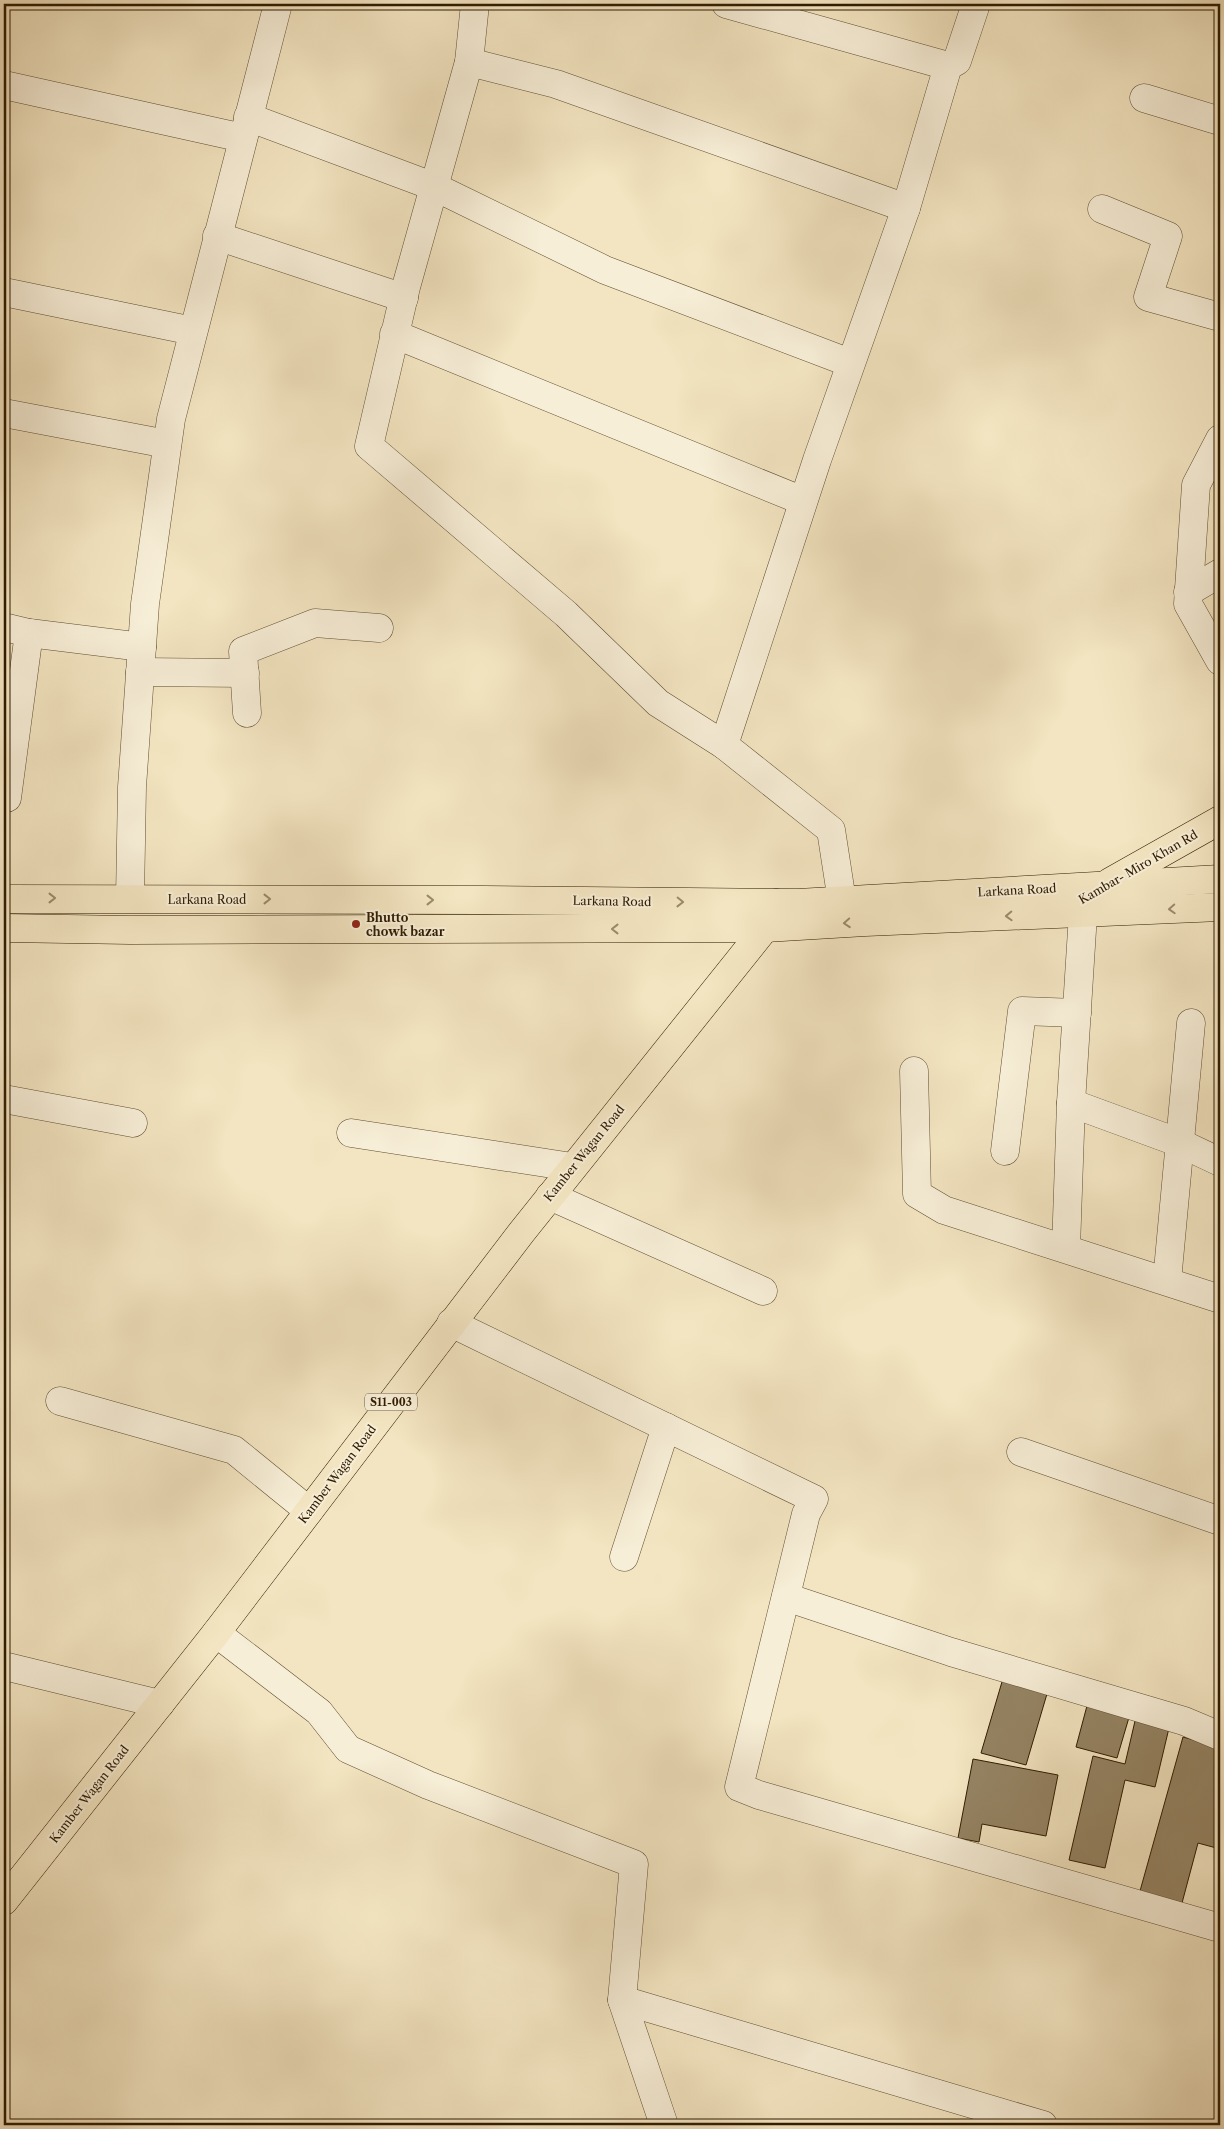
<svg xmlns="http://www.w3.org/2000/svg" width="1224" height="2129" font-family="'Libre Caslon Text',serif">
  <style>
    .building { fill: #958464; stroke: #2f1b00 }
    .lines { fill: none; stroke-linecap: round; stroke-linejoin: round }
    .minor-casing { stroke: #604e30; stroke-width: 29 }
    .major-casing { stroke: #2f1b00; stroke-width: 29 }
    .minor { stroke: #f7eed7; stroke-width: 28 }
    .major { stroke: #f3e5c1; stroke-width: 28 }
    .oneway { stroke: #9b8a6a }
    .poi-dot { fill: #8f2418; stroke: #f7eed7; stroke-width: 2 }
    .labels { text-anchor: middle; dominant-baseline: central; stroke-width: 4; stroke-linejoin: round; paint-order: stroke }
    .shield { fill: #f7eed7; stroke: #6b5a40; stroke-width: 1 }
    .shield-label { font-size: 11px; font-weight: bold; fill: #2f1b00 }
    .street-label { font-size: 12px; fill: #2f1b00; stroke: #f7eed7 }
    .poi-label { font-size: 12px; font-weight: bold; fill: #2f1b00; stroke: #f7eed7; text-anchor: start }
  </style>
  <rect width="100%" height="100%" fill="#f3e5c1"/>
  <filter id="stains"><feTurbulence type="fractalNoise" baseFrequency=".004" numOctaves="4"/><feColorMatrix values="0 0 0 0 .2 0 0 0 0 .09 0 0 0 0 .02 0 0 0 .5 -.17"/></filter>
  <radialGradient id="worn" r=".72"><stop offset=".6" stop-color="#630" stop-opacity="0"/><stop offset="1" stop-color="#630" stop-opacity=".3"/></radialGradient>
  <!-- building -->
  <g class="building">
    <path d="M 1004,1675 L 1049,1687 L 1026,1765 L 981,1753 Z"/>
    <path d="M 1088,1702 L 1130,1714 L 1117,1758 L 1076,1747 Z"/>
    <path d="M 1135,1721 L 1169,1728 L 1155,1787 L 1125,1780 L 1105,1868 L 1069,1860 L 1093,1756 L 1125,1764 Z"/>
    <path d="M 1183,1737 L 1220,1747 L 1220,1849 L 1198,1843 L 1182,1903 L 1140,1891 Z"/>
    <path d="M 973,1759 L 1058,1775 L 1046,1836 L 982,1824 L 979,1842 L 958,1838 Z"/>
  </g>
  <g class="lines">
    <defs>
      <g id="minor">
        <path d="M 475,4 L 469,62 L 406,287 L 369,446 L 566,614 L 658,703 L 724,745"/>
        <path d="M 726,4 L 948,66"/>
        <path d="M 469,62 L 556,84 L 906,208"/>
        <path d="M 4,85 L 243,138"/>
        <path d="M 1144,98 L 1220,121"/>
        <path d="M 248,117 L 435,187 L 605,270 L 850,363"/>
        <path d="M 1102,209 L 1168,236 L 1148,297 L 1220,317"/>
        <path d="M 217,236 L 404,298"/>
        <path d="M 4,292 L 193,331"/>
        <path d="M 394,334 L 803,501"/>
        <path d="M 4,413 L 167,444"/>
        <path d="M 1220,439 L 1196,485 L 1188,604 L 1220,661"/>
        <path d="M 1188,592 L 1220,573"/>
        <path d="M 4,627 L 29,633 L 142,647"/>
        <path d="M 140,672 L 245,673"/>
        <path d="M 247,713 L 243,651 L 315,623 L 379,628"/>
        <path d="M 7,798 L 29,633"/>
        <path d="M 130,898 L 132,787 L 145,604 L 171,419 L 278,4"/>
        <path d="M 842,901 L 831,830 L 724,745 L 817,460 L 906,208 L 948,66 L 957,61 L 976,4"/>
        <path d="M 914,1071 L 917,1194 L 944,1210 L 1220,1299"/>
        <path d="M 4,1099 L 133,1123"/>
        <path d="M 1071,1103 L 1180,1143 L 1220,1162"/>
        <path d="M 351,1133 L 572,1167"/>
        <path d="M 1005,1151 L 1022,1011 L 1077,1013"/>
        <path d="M 550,1196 L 763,1291"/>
        <path d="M 1066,1248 L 1071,1103 L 1083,914"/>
        <path d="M 1167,1281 L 1191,1023"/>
        <path d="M 451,1323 L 814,1499 L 806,1514 L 739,1787 L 759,1795 L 1220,1928"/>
        <path d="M 60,1401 L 234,1450 L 309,1511"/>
        <path d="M 1021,1452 L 1220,1521"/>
        <path d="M 624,1557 L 666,1427"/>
        <path d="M 786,1597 L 951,1652 L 1184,1721 L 1220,1736"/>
        <path d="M 216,1633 L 319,1712 L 348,1749 L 428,1785 L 634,1864 L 622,2000 L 664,2125"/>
        <path d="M 4,1666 L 160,1704"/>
        <path d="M 622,2000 L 1043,2125"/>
      </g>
      <g id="major">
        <path d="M 1110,882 L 1220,820"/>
        <path d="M 4,899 L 484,900 L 798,903 L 1220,879"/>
        <path d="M 4,928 L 130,930 L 765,928 L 865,922 L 1220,907"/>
        <path d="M 4,1901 L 216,1633 L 521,1233 L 765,928 L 776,903"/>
      </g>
    </defs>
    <!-- minor casing -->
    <use href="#minor" class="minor-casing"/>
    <!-- major casing -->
    <use href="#major" class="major-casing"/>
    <!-- minor -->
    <use href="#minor" class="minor"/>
    <!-- major -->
    <use href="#major" class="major"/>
  </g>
  <!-- one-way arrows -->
  <defs><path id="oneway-chevron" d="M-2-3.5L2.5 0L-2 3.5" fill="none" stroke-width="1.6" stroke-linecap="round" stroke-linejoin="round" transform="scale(1.25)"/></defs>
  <g class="oneway">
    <use href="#oneway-chevron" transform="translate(52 898)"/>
    <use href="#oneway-chevron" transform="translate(267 899)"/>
    <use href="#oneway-chevron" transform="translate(430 900)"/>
    <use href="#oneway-chevron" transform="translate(680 902) rotate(1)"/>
    <use href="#oneway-chevron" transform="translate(1172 909) rotate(177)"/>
    <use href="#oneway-chevron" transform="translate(1009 916) rotate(178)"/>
    <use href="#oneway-chevron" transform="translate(847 923) rotate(176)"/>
    <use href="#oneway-chevron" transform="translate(615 929) rotate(180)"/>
  </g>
  <!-- markers -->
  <circle class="poi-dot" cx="356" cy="924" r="5"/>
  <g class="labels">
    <!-- shield labels -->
    <rect class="shield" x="365" y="1393.5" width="52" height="17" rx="4"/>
    <g class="shield-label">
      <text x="391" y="1402">S11-003</text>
    </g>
    <!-- street labels -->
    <g class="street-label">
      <text transform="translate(1138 867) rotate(-30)">Kambar- Miro Khan Rd</text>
      <text transform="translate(1017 890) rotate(-3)">Larkana Road</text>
      <text x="207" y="899">Larkana Road</text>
      <text transform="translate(612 901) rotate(1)">Larkana Road</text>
      <text transform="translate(584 1153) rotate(-51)">Kamber Wagan Road</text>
      <text transform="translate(337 1474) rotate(-53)">Kamber Wagan Road</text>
      <text transform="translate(89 1794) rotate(-52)">Kamber Wagan Road</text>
    </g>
    <!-- poi labels -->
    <g class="poi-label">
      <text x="366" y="917">Bhutto<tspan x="366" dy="14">chowk bazar</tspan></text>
    </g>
  </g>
  <!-- margin -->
  <rect width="1224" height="2129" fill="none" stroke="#f3e5c1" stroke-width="20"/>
  <rect x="5" y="5" width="1214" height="2119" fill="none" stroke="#2f1b00" stroke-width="2.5"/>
  <rect x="10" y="10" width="1204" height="2109" fill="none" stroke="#2f1b00"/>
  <rect width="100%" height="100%" filter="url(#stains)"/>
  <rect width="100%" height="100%" fill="url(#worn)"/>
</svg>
